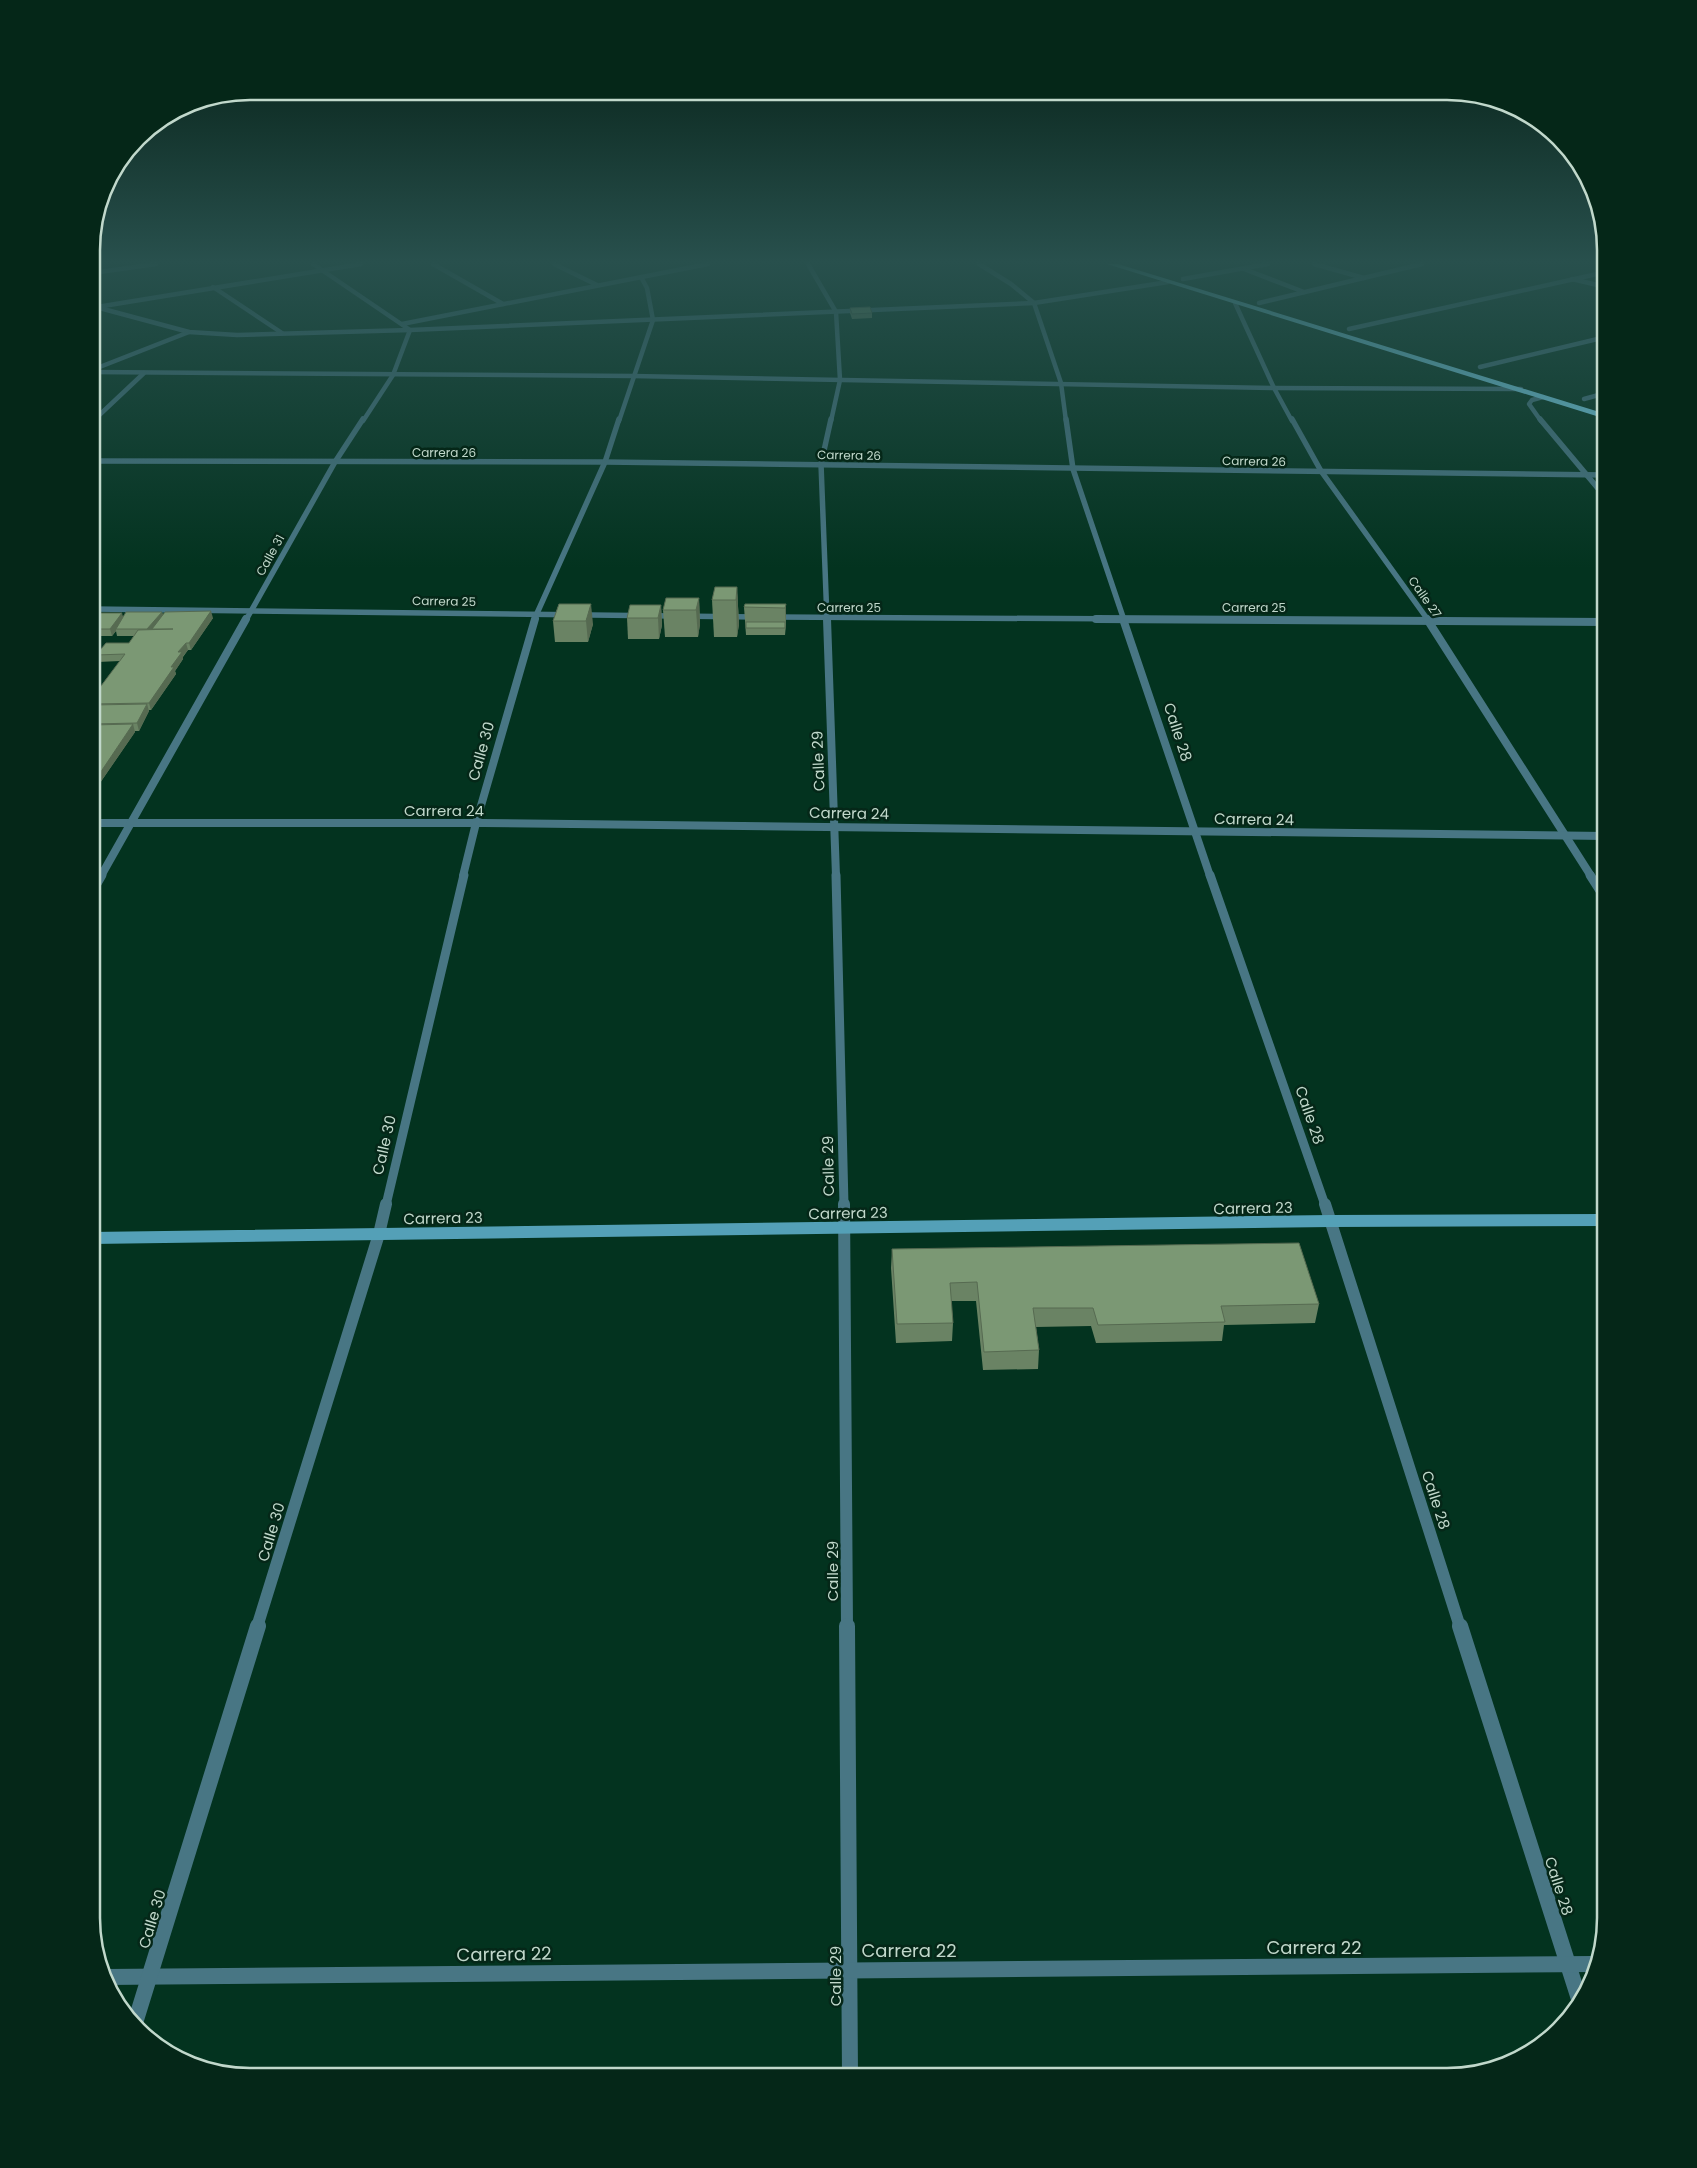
<svg xmlns="http://www.w3.org/2000/svg" width="1697" height="2168" font-family="Poppins,sans-serif">
  <style>
    .lines { fill: none; stroke-linecap: round; stroke-linejoin: round }
    .lane { stroke: #487684; stroke-width: 4.5 }
    .street-far5 { stroke: #487684; stroke-width: 4.5 }
    .street-far4 { stroke: #487684; stroke-width: 5.5 }
    .street-far3 { stroke: #487684; stroke-width: 8 }
    .street-far2 { stroke: #487684; stroke-width: 9 }
    .street-far1 { stroke: #487684; stroke-width: 12 }
    .street { stroke: #487684; stroke-width: 16 }
    .secondary { stroke: #54a0b7; stroke-width: 12 }
    .highway { fill: #7fdcf8; fill-rule: evenodd }
    .wall { fill: #6a8364 }
    .shaded-wall { fill: #566a51 }
    .building { fill: #7b9874; stroke: #566a51 }
    .labels { text-anchor: middle; dominant-baseline: central; stroke-width: 5; stroke-linejoin: round; paint-order: stroke }
    .far-street-label { font-size: 12px; fill: #c1d8cb; stroke: #052718 }
    .street-label { font-size: 15px; fill: #c1d8cb; stroke: #052718 }
    .near-street-label { font-size: 18px; fill: #c1d8cb; stroke: #052718 }
    .rim { fill: none; stroke: #c1d8cb; stroke-width: 2.5 }
  </style>
  <rect width="100%" height="100%" fill="#03331f"/>
  <g class="lines">
    <!-- lane -->
    <path class="lane" d="M 1572,279 L 1606,287"/>
    <!-- street-far5 -->
    <g class="street-far5">
      <path d="M 313,264 L 410,330 L 393,375 L 363,421"/>
      <path d="M 433,264 L 503,304"/>
      <path d="M 554,264 L 597,285"/>
      <path d="M 808,264 L 836,312 L 840,380 L 831,421"/>
      <path d="M 979,264 L 1011,284 L 1034,303 L 1061,383 L 1066,421"/>
      <path d="M 1314,264 L 1364,278"/>
      <path d="M 1244,269 L 1304,292"/>
      <path d="M 92,273 L 156,264"/>
      <path d="M 1183,279 L 1268,264"/>
      <path d="M 213,287 L 282,333"/>
      <path d="M 1235,303 L 1274,388 L 1292,421"/>
      <path d="M 1259,303 L 1422,264"/>
      <path d="M 92,306 L 189,332 L 237,335 L 410,330 L 1034,303 L 1168,282"/>
      <path d="M 97,307 L 361,264"/>
      <path d="M 402,324 L 708,264"/>
      <path d="M 1349,329 L 1606,272"/>
      <path d="M 1480,367 L 1606,337"/>
      <path d="M 92,370 L 189,332"/>
      <path d="M 92,372 L 633,376 L 1274,388 L 1521,389"/>
      <path d="M 1584,399 L 1606,393"/>
      <path d="M 93,421 L 144,373"/>
      <path d="M 619,421 L 653,320 L 647,288 L 641,277"/>
      <path d="M 1541,421 L 1529,404 L 1532,400 L 1543,397"/>
    </g>
    <!-- street-far4 -->
    <g class="street-far4">
      <path d="M 1066,419 L 1073,469 L 1124,620"/>
      <path d="M 1292,419 L 1321,471 L 1428,620"/>
      <path d="M 1540,419 L 1606,498"/>
      <path d="M 92,422 L 95,419"/>
      <path d="M 92,461 L 605,462 L 1606,475"/>
      <path d="M 92,609 L 757,617"/>
      <path d="M 774,617 L 1304,620"/>
      <path d="M 246,620 L 335,462 L 363,419"/>
      <path d="M 534,620 L 605,462 L 619,419"/>
      <path d="M 827,620 L 821,464 L 831,419"/>
    </g>
    <!-- street-far3 -->
    <g class="street-far3">
      <path d="M 827,619 L 836,876"/>
      <path d="M 1096,619 L 1606,622"/>
      <path d="M 1123,619 L 1210,876"/>
      <path d="M 1427,619 L 1591,876"/>
      <path d="M 91,823 L 483,823 L 1606,836"/>
      <path d="M 101,876 L 246,619"/>
      <path d="M 463,876 L 476,823 L 535,619"/>
    </g>
    <!-- street-far2 -->
    <g class="street-far2">
      <path d="M 836,875 L 844,1205"/>
      <path d="M 1210,875 L 1325,1205"/>
      <path d="M 1590,875 L 1606,900"/>
      <path d="M 91,894 L 102,875"/>
      <path d="M 386,1205 L 464,875"/>
    </g>
    <!-- street-far1 -->
    <g class="street-far1">
      <path d="M 844,1204 L 847,1627"/>
      <path d="M 1325,1204 L 1460,1627"/>
      <path d="M 257,1627 L 379,1234 L 386,1204"/>
    </g>
    <!-- street -->
    <g class="street">
      <path d="M 847,1626 L 850,2077"/>
      <path d="M 1460,1626 L 1580,2002"/>
      <path d="M 105,1977 L 1594,1964"/>
      <path d="M 135,2023 L 258,1626"/>
    </g>
    <!-- secondary -->
    <path class="secondary" d="M 91,1238 L 1331,1221 L 1606,1220"/>
    <!-- highway -->
    <path class="highway" d="M 1107,264 L 1118,264 L 1606,414 L 1606,419 Z"/>
  </g>
  <!-- wall -->
  <g class="wall">
    <path d="M 850,308 L 872,313 L 872,318 L 852,319 L 850,313 Z"/>
    <path d="M 737,587 L 739,624 L 737,637 L 714,637 L 712,600 Z"/>
    <path d="M 699,598 L 700,624 L 698,637 L 665,637 L 663,610 Z"/>
    <path d="M 559,604 L 593,624 L 588,642 L 555,642 L 553,621 Z"/>
    <path d="M 786,604 L 786,625 L 785,635 L 746,635 L 744,607 Z"/>
    <path d="M 661,605 L 662,625 L 659,639 L 628,639 L 627,618 Z"/>
    <path d="M 162,612 L 163,615 L 213,618 L 191,650 L 188,650 L 183,657 L 183,659 L 175,671 L 176,674 L 151,710 L 149,710 L 149,711 L 139,731 L 135,731 L 135,732 L 91,796 L 92,698 L 120,661 L 98,662 L 96,655 L 129,643 L 134,636 L 117,636 L 116,631 L 112,636 L 92,636 L 92,613 L 123,616 Z"/>
    <path d="M 892,1249 L 1319,1304 L 1315,1323 L 1224,1325 L 1222,1341 L 1096,1343 L 1091,1326 L 1036,1327 L 1039,1350 L 1038,1369 L 983,1370 L 976,1301 L 951,1301 L 953,1323 L 952,1341 L 896,1343 L 891,1268 Z"/>
  </g>
  <!-- shaded-wall -->
  <g class="shaded-wall">
    <path d="M 737,587 L 739,624 L 737,637 L 736,600 Z"/>
    <path d="M 699,598 L 700,624 L 698,637 L 696,610 Z"/>
    <path d="M 591,604 L 593,624 L 588,642 L 586,621 Z"/>
    <path d="M 786,604 L 786,628 L 785,608 Z"/>
    <path d="M 661,605 L 662,625 L 659,639 L 658,618 Z"/>
    <path d="M 211,611 L 213,618 L 191,650 L 189,643 Z"/>
    <path d="M 162,612 L 164,618 L 152,629 L 152,632 L 149,636 L 147,629 Z"/>
    <path d="M 122,613 L 124,620 L 116,629 L 116,631 L 112,636 L 110,629 Z"/>
    <path d="M 186,643 L 188,650 L 183,656 L 183,659 L 175,671 L 176,674 L 151,710 L 149,703 L 171,667 L 178,652 Z"/>
    <path d="M 147,704 L 149,711 L 139,731 L 137,723 Z"/>
    <path d="M 133,724 L 135,732 L 91,796 L 92,785 Z"/>
  </g>
  <!-- building -->
  <g class="building">
    <path d="M 870,307 L 872,313 L 852,314 L 850,308 Z"/>
    <path d="M 715,587 L 737,587 L 736,600 L 712,600 Z"/>
    <path d="M 666,598 L 699,598 L 696,610 L 663,610 Z"/>
    <path d="M 559,604 L 591,604 L 586,621 L 553,621 Z"/>
    <path d="M 745,604 L 786,604 L 785,608 L 744,607 Z"/>
    <path d="M 630,605 L 661,605 L 658,618 L 627,618 Z"/>
    <path d="M 211,611 L 189,643 L 186,643 L 178,652 L 182,652 L 171,667 L 174,667 L 149,703 L 92,704 L 92,698 L 125,654 L 96,655 L 106,643 L 129,643 L 138,630 L 173,629 L 152,629 L 165,612 Z"/>
    <path d="M 126,612 L 162,612 L 147,629 L 116,629 Z"/>
    <path d="M 92,613 L 122,613 L 110,629 L 92,629 Z"/>
    <rect x="746" y="622" width="39" height="6"/>
    <path d="M 147,704 L 137,723 L 92,724 L 92,705 Z"/>
    <path d="M 133,724 L 92,785 L 92,725 Z"/>
    <path d="M 1299,1243 L 1319,1304 L 1221,1306 L 1225,1322 L 1098,1325 L 1093,1308 L 1033,1308 L 1039,1350 L 984,1352 L 977,1282 L 950,1283 L 953,1323 L 897,1324 L 892,1249 Z"/>
  </g>
  <!-- sky -->
  <linearGradient id="sky" x2="0" y2="1"><stop stop-color="#021c11"/><stop offset="0.46" stop-color="#28504d"/><stop offset="1" stop-color="#28504d" stop-opacity="0"/></linearGradient>
  <rect width="1697" height="568" fill="url(#sky)"/>
  <g class="labels">
    <!-- far-street labels -->
    <g class="far-street-label">
      <text x="444" y="452">Carrera 26</text>
      <text transform="translate(849 455) rotate(1)">Carrera 26</text>
      <text transform="translate(1254 461) rotate(1)">Carrera 26</text>
      <text transform="translate(270 555) rotate(-61)">Calle 31</text>
      <text transform="translate(1425 597) rotate(55)">Calle 27</text>
      <text transform="translate(444 601) rotate(1)">Carrera 25</text>
      <text x="849" y="607">Carrera 25</text>
      <text x="1254" y="607">Carrera 25</text>
    </g>
    <!-- street labels -->
    <g class="street-label">
      <text transform="translate(1178 732) rotate(72)">Calle 28</text>
      <text transform="translate(481 751) rotate(-74)">Calle 30</text>
      <text transform="translate(818 761) rotate(-92)">Calle 29</text>
      <text x="444" y="810">Carrera 24</text>
      <text transform="translate(849 813) rotate(1)">Carrera 24</text>
      <text transform="translate(1254 819) rotate(1)">Carrera 24</text>
      <text transform="translate(1310 1115) rotate(71)">Calle 28</text>
      <text transform="translate(384 1145) rotate(-77)">Calle 30</text>
      <text transform="translate(828 1166) rotate(-91)">Calle 29</text>
      <text transform="translate(1253 1208) rotate(-1)">Carrera 23</text>
      <text transform="translate(848 1213) rotate(-1)">Carrera 23</text>
      <text transform="translate(443 1218) rotate(-1)">Carrera 23</text>
      <text transform="translate(1436 1500) rotate(72)">Calle 28</text>
      <text transform="translate(271 1532) rotate(-73)">Calle 30</text>
      <text transform="translate(832 1571) rotate(-90)">Calle 29</text>
      <text transform="translate(1559 1886) rotate(72)">Calle 28</text>
      <text transform="translate(152 1919) rotate(-73)">Calle 30</text>
      <text transform="translate(835 1976) rotate(-90)">Calle 29</text>
    </g>
    <!-- near-street labels -->
    <g class="near-street-label">
      <text x="1314" y="1947">Carrera 22</text>
      <text x="909" y="1950">Carrera 22</text>
      <text transform="translate(504 1954) rotate(-1)">Carrera 22</text>
    </g>
  </g>
  <!-- crop -->
  <path d="M0 0H1697V2168H0ZM250 100H1447A150 150 0 0 1 1597 250V1918A150 150 0 0 1 1447 2068H250A150 150 0 0 1 100 1918V250A150 150 0 0 1 250 100Z" fill="#052718" fill-rule="evenodd"/>
  <path class="rim" d="M250 100H1447A150 150 0 0 1 1597 250V1918A150 150 0 0 1 1447 2068H250A150 150 0 0 1 100 1918V250A150 150 0 0 1 250 100Z"/>
</svg>
